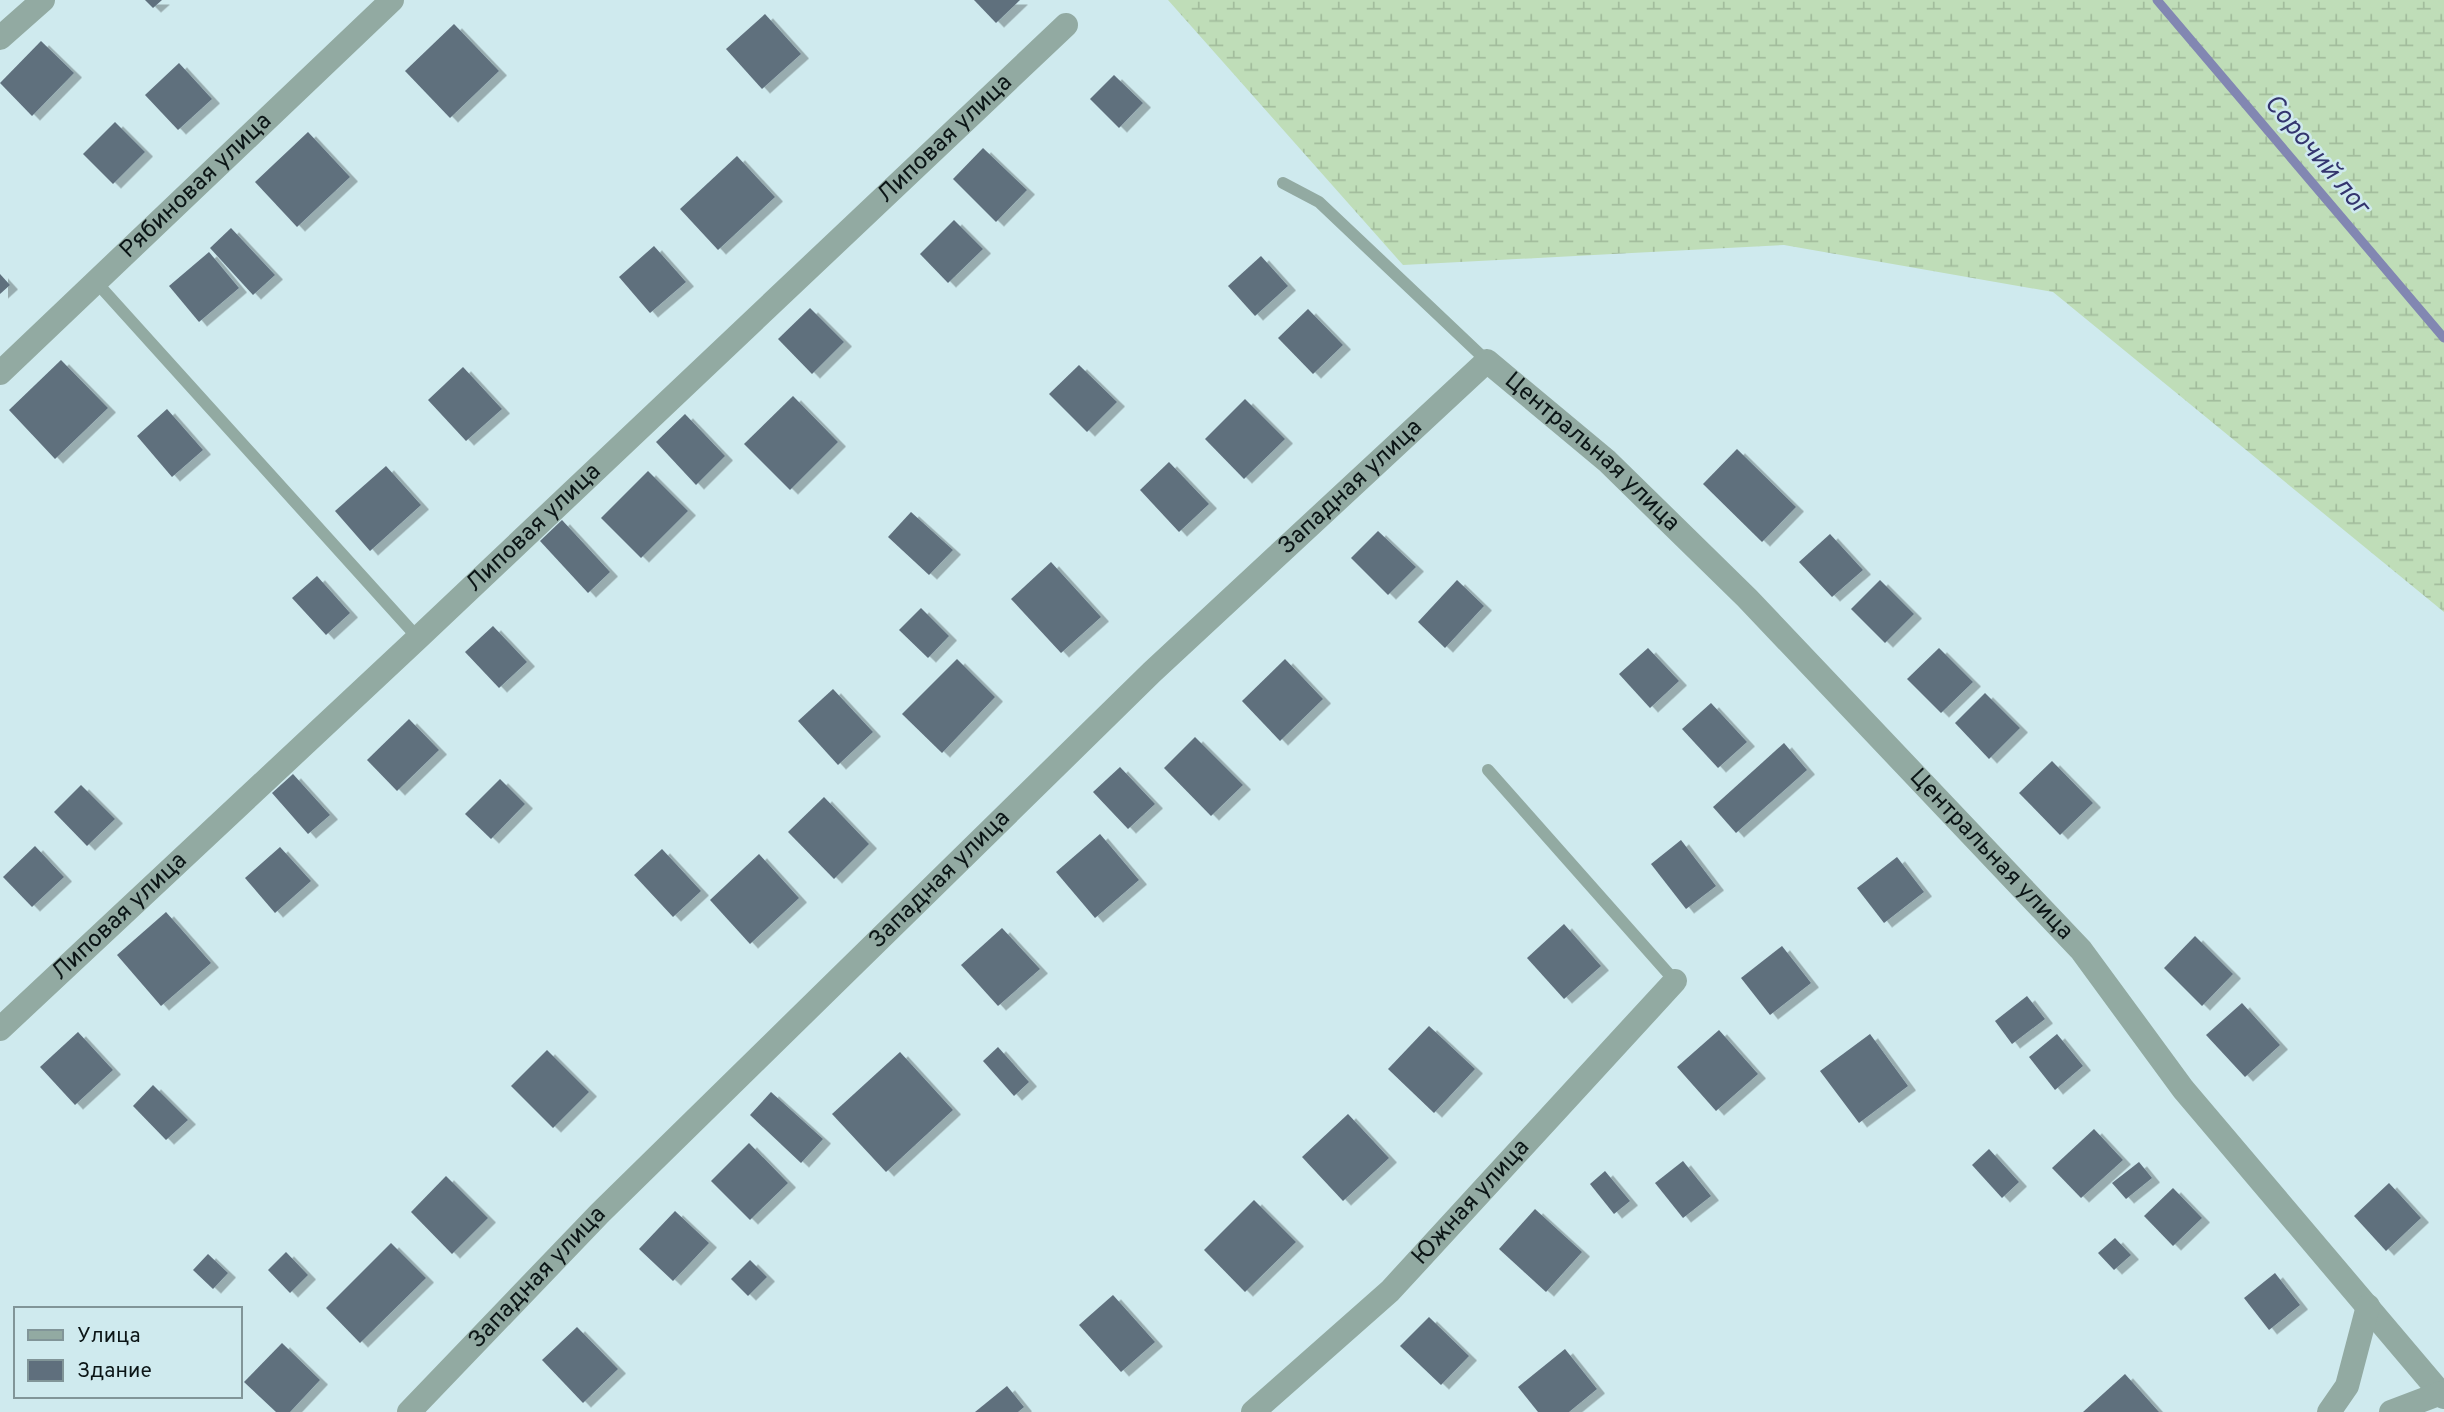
<svg xmlns="http://www.w3.org/2000/svg" width="2444" height="1412" font-family="Overpass,sans-serif">
  <style>
    .wetland { fill: url(#wetland-marsh) }
    .lines { fill: none; stroke-linecap: round; stroke-linejoin: round }
    .stream { stroke: #8287b2; stroke-width: 9 }
    .building { fill: #5f6f7d; filter: url(#shadow) }
    .lane { stroke: #92aaa2; stroke-width: 12 }
    .street { stroke: #92aaa2; stroke-width: 24 }
    .labels { text-anchor: middle; dominant-baseline: central; stroke-width: 5; stroke-linejoin: round; paint-order: stroke }
    .street-label { font-size: 24px; fill: #0b1516; stroke: #cfeaee }
    .water-label { font-size: 26px; font-style: italic; fill: #34356e; stroke: #cfeaee }
  </style>
  <defs>
    <pattern id="wetland-marsh" width="20" height="14" patternUnits="userSpaceOnUse" patternTransform="scale(1.75)"><rect width="20" height="14" fill="#bfddb8"/><path d="M1 5h8M5 5V1M11 12h8M15 12V8" fill="none" stroke="#a3bd9d"/></pattern>
    <filter id="shadow"><feDropShadow dx="8" dy="4.5" stdDeviation="0" flood-color="#0004"/></filter>
  </defs>
  <rect width="100%" height="100%" fill="#cfeaee"/>
  <!-- wetland -->
  <path class="wetland" d="M 1168,0 L 2444,0 L 2444,612 L 2053,292 L 1784,245 L 1403,265 Z"/>
  <g class="lines">
    <!-- stream -->
    <path class="stream" d="M 2157,0 L 2444,338"/>
  </g>
  <!-- building -->
  <g class="building">
    <path d="M 145,0 L 162,0 L 153,8 Z"/>
    <path d="M 974,0 L 1020,0 L 996,23 Z"/>
    <path d="M 765,14 L 801,54 L 762,89 L 726,49 Z"/>
    <path d="M 454,24 L 499,71 L 450,118 L 405,71 Z"/>
    <path d="M 41,41 L 74,73 L 32,116 L 0,83 Z"/>
    <path d="M 179,63 L 212,99 L 178,130 L 145,95 Z"/>
    <path d="M 1114,75 L 1143,103 L 1119,128 L 1090,99 Z"/>
    <path d="M 115,122 L 145,152 L 113,184 L 83,154 Z"/>
    <path d="M 308,132 L 350,177 L 297,227 L 255,182 Z"/>
    <path d="M 983,148 L 1027,190 L 996,222 L 953,179 Z"/>
    <path d="M 737,156 L 775,197 L 718,250 L 680,209 Z"/>
    <path d="M 954,220 L 983,249 L 948,283 L 920,254 Z"/>
    <path d="M 231,228 L 275,275 L 253,295 L 210,248 Z"/>
    <path d="M 654,246 L 686,282 L 650,313 L 619,277 Z"/>
    <path d="M 209,252 L 239,288 L 199,322 L 169,286 Z"/>
    <path d="M 1261,256 L 1288,286 L 1255,316 L 1228,286 Z"/>
    <path d="M 0,274 L 10,285 L 0,294 Z"/>
    <path d="M 810,308 L 844,342 L 812,374 L 778,339 Z"/>
    <path d="M 1308,309 L 1343,345 L 1313,374 L 1278,338 Z"/>
    <path d="M 61,360 L 108,408 L 55,459 L 9,410 Z"/>
    <path d="M 1079,365 L 1117,402 L 1087,432 L 1049,394 Z"/>
    <path d="M 463,367 L 502,409 L 466,441 L 428,400 Z"/>
    <path d="M 793,396 L 838,442 L 790,490 L 744,444 Z"/>
    <path d="M 1245,399 L 1285,439 L 1244,479 L 1205,439 Z"/>
    <path d="M 167,409 L 203,450 L 172,477 L 137,436 Z"/>
    <path d="M 685,414 L 725,456 L 696,485 L 656,442 Z"/>
    <path d="M 1737,449 L 1796,507 L 1762,542 L 1703,484 Z"/>
    <path d="M 1169,462 L 1209,504 L 1179,532 L 1140,490 Z"/>
    <path d="M 386,466 L 421,505 L 370,551 L 335,511 Z"/>
    <path d="M 648,471 L 688,511 L 641,558 L 601,518 Z"/>
    <path d="M 911,512 L 953,550 L 929,575 L 888,537 Z"/>
    <path d="M 562,520 L 610,572 L 588,593 L 540,541 Z"/>
    <path d="M 1378,531 L 1416,567 L 1388,595 L 1351,558 Z"/>
    <path d="M 1830,534 L 1863,570 L 1832,597 L 1799,562 Z"/>
    <path d="M 1051,562 L 1101,617 L 1061,653 L 1011,599 Z"/>
    <path d="M 317,576 L 350,613 L 326,635 L 292,598 Z"/>
    <path d="M 1457,580 L 1484,606 L 1445,648 L 1418,622 Z"/>
    <path d="M 1880,580 L 1914,614 L 1885,643 L 1851,609 Z"/>
    <path d="M 921,608 L 949,636 L 928,658 L 899,630 Z"/>
    <path d="M 493,626 L 527,662 L 499,688 L 465,652 Z"/>
    <path d="M 1648,648 L 1679,681 L 1650,708 L 1619,674 Z"/>
    <path d="M 1939,648 L 1973,682 L 1941,713 L 1907,679 Z"/>
    <path d="M 957,659 L 995,697 L 942,753 L 902,714 Z"/>
    <path d="M 1285,659 L 1323,699 L 1280,741 L 1242,701 Z"/>
    <path d="M 833,689 L 873,732 L 838,765 L 798,721 Z"/>
    <path d="M 1985,693 L 2020,728 L 1989,759 L 1955,723 Z"/>
    <path d="M 1711,703 L 1747,742 L 1718,768 L 1682,729 Z"/>
    <path d="M 409,719 L 439,750 L 397,791 L 367,760 Z"/>
    <path d="M 1195,737 L 1243,785 L 1211,816 L 1164,768 Z"/>
    <path d="M 1784,743 L 1807,770 L 1736,833 L 1713,807 Z"/>
    <path d="M 2052,761 L 2093,803 L 2060,835 L 2019,793 Z"/>
    <path d="M 1120,767 L 1155,804 L 1128,829 L 1093,792 Z"/>
    <path d="M 293,774 L 330,815 L 308,834 L 272,793 Z"/>
    <path d="M 500,779 L 525,804 L 491,839 L 465,814 Z"/>
    <path d="M 81,785 L 115,819 L 87,846 L 54,812 Z"/>
    <path d="M 824,797 L 869,844 L 834,879 L 788,832 Z"/>
    <path d="M 1100,834 L 1139,880 L 1095,918 L 1056,872 Z"/>
    <path d="M 1681,840 L 1716,886 L 1686,909 L 1651,864 Z"/>
    <path d="M 35,846 L 64,877 L 32,907 L 3,877 Z"/>
    <path d="M 280,847 L 311,881 L 275,913 L 245,878 Z"/>
    <path d="M 662,849 L 701,891 L 673,917 L 634,875 Z"/>
    <path d="M 759,854 L 799,898 L 750,944 L 710,900 Z"/>
    <path d="M 1897,857 L 1924,892 L 1884,923 L 1857,888 Z"/>
    <path d="M 166,912 L 211,963 L 161,1006 L 117,955 Z"/>
    <path d="M 1564,924 L 1601,966 L 1564,999 L 1527,958 Z"/>
    <path d="M 1002,928 L 1040,969 L 998,1006 L 961,965 Z"/>
    <path d="M 2195,936 L 2233,974 L 2202,1006 L 2164,968 Z"/>
    <path d="M 1782,946 L 1811,983 L 1770,1015 L 1741,978 Z"/>
    <path d="M 2027,996 L 2045,1019 L 2012,1044 L 1995,1021 Z"/>
    <path d="M 2242,1003 L 2280,1045 L 2245,1077 L 2206,1035 Z"/>
    <path d="M 1429,1026 L 1475,1069 L 1434,1113 L 1388,1069 Z"/>
    <path d="M 1719,1030 L 1758,1074 L 1716,1111 L 1677,1067 Z"/>
    <path d="M 78,1032 L 113,1070 L 75,1105 L 40,1067 Z"/>
    <path d="M 1870,1034 L 1908,1086 L 1859,1123 L 1820,1071 Z"/>
    <path d="M 2057,1034 L 2083,1066 L 2055,1090 L 2029,1057 Z"/>
    <path d="M 998,1047 L 1029,1082 L 1014,1096 L 983,1061 Z"/>
    <path d="M 547,1050 L 589,1092 L 553,1128 L 511,1086 Z"/>
    <path d="M 900,1052 L 953,1110 L 886,1172 L 832,1114 Z"/>
    <path d="M 153,1085 L 188,1120 L 166,1140 L 133,1106 Z"/>
    <path d="M 771,1092 L 823,1139 L 801,1163 L 750,1115 Z"/>
    <path d="M 1348,1114 L 1389,1158 L 1343,1201 L 1302,1157 Z"/>
    <path d="M 2094,1129 L 2123,1160 L 2081,1198 L 2052,1168 Z"/>
    <path d="M 749,1143 L 788,1183 L 750,1220 L 711,1181 Z"/>
    <path d="M 1989,1149 L 2019,1182 L 2002,1198 L 1972,1165 Z"/>
    <path d="M 1683,1161 L 1711,1196 L 1683,1218 L 1655,1183 Z"/>
    <path d="M 2139,1162 L 2152,1178 L 2126,1199 L 2112,1183 Z"/>
    <path d="M 1605,1171 L 1630,1201 L 1614,1214 L 1590,1184 Z"/>
    <path d="M 446,1176 L 488,1218 L 452,1254 L 411,1212 Z"/>
    <path d="M 2389,1183 L 2421,1218 L 2386,1251 L 2354,1216 Z"/>
    <path d="M 2173,1188 L 2202,1218 L 2173,1246 L 2144,1216 Z"/>
    <path d="M 1254,1200 L 1296,1242 L 1245,1292 L 1204,1250 Z"/>
    <path d="M 1535,1209 L 1582,1252 L 1546,1292 L 1499,1249 Z"/>
    <path d="M 675,1211 L 709,1243 L 673,1281 L 639,1249 Z"/>
    <path d="M 2115,1238 L 2131,1255 L 2114,1270 L 2098,1253 Z"/>
    <path d="M 391,1243 L 426,1278 L 360,1343 L 326,1308 Z"/>
    <path d="M 286,1252 L 308,1275 L 290,1293 L 268,1270 Z"/>
    <path d="M 208,1254 L 228,1273 L 213,1289 L 193,1270 Z"/>
    <path d="M 750,1260 L 767,1277 L 748,1296 L 731,1279 Z"/>
    <path d="M 2275,1273 L 2300,1305 L 2269,1330 L 2244,1298 Z"/>
    <path d="M 1113,1295 L 1155,1342 L 1121,1372 L 1079,1325 Z"/>
    <path d="M 1429,1317 L 1469,1356 L 1441,1385 L 1400,1346 Z"/>
    <path d="M 577,1327 L 618,1369 L 583,1403 L 542,1360 Z"/>
    <path d="M 282,1343 L 320,1380 L 290,1412 L 276,1412 L 244,1382 Z"/>
    <path d="M 1565,1349 L 1597,1389 L 1569,1412 L 1538,1412 L 1518,1387 Z"/>
    <path d="M 2125,1374 L 2159,1412 L 2083,1412 Z"/>
    <path d="M 1007,1386 L 1024,1407 L 1018,1412 L 975,1412 Z"/>
  </g>
  <g class="lines">
    <!-- lane -->
    <g class="lane">
      <path d="M 1283,183 L 1319,202 L 1487,361"/>
      <path d="M 97,283 L 418,638"/>
      <path d="M 1488,770 L 1675,981"/>
    </g>
    <!-- street -->
    <g class="street">
      <path d="M 0,38 L 43,0"/>
      <path id="s1" d="M 0,373 L 392,0"/>
      <path id="s2" d="M 0,1029 L 418,638 L 1066,25"/>
      <path id="s3" d="M 409,1412 L 600,1213 L 1152,672 L 1487,361 L 1607,461 L 1747,598 L 2081,950 L 2183,1089 L 2444,1397"/>
      <path id="s4" d="M 1253,1412 L 1390,1291 L 1675,981"/>
      <path d="M 2329,1412 L 2347,1386 L 2368,1306"/>
      <path d="M 2391,1412 L 2441,1393"/>
    </g>
  </g>
  <g class="labels">
    <!-- street labels -->
    <g class="street-label">
      <text stroke="none"><textPath href="#s2" startOffset="1298">Липовая улица</textPath></text>
      <text stroke="none"><textPath href="#s1" startOffset="271">Рябиновая улица</textPath></text>
      <text stroke="none"><textPath href="#s3" startOffset="1645">Центральная улица</textPath></text>
      <text stroke="none"><textPath href="#s3" startOffset="1320">Западная улица</textPath></text>
      <text stroke="none"><textPath href="#s2" startOffset="732">Липовая улица</textPath></text>
      <text stroke="none"><textPath href="#s3" startOffset="2212">Центральная улица</textPath></text>
      <text stroke="none"><textPath href="#s3" startOffset="752">Западная улица</textPath></text>
      <text stroke="none"><textPath href="#s2" startOffset="164">Липовая улица</textPath></text>
      <text stroke="none"><textPath href="#s4" startOffset="303">Южная улица</textPath></text>
      <text stroke="none"><textPath href="#s3" startOffset="186">Западная улица</textPath></text>
    </g>
    <!-- water labels -->
    <g class="water-label">
      <text transform="translate(2316 155) rotate(50)">Сорочий лог</text>
    </g>
  </g>
  <!-- legend -->
  <rect x="14" y="1307" width="228" height="91" fill="#cfeaee" stroke="#819598" stroke-width="2"/>
  <rect x="28" y="1330" width="35" height="10" fill="#92aaa2" stroke="#819598" stroke-width="2"/>
  <text x="77" y="1342" font-size="21" fill="#0b1516">Улица</text>
  <rect x="28" y="1360" width="35" height="21" fill="#5f6f7d" stroke="#819598" stroke-width="2"/>
  <text x="77" y="1377" font-size="21" fill="#0b1516">Здание</text>
</svg>
